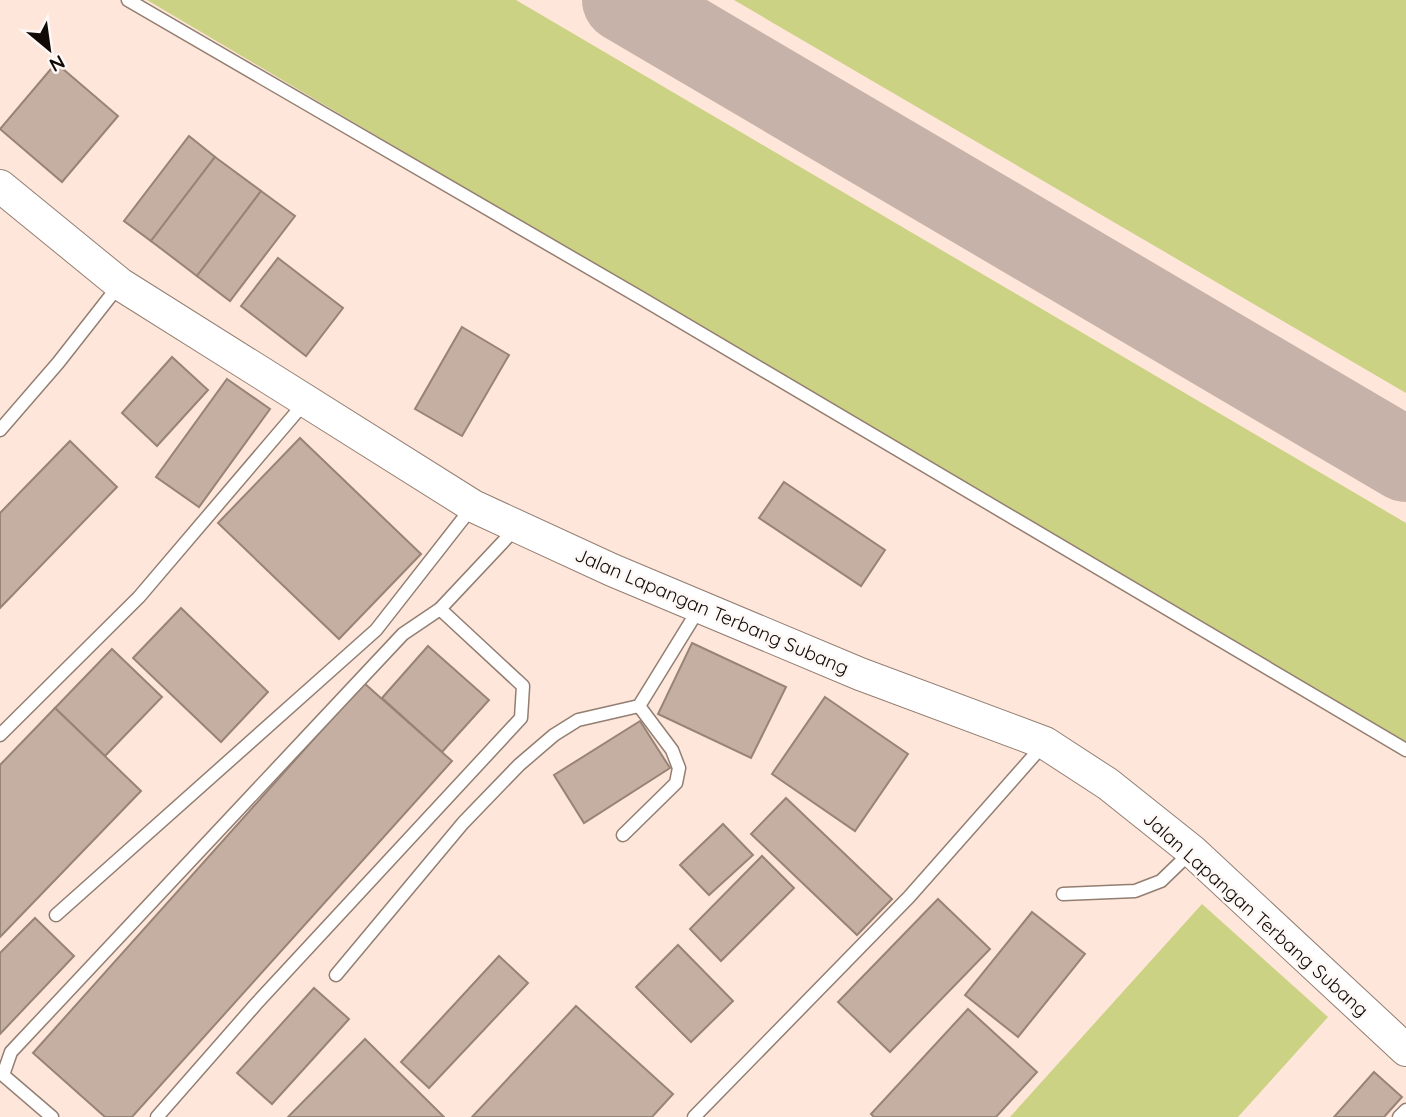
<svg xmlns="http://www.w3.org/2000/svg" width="1406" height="1117" font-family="Quicksand,sans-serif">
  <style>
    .green { fill: #ccd283 }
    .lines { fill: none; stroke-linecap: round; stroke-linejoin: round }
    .taxiway { stroke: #c6b2a8; stroke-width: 84 }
    .building { fill: #c5aea2; stroke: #988377; stroke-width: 2 }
    .service-casing { stroke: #937e72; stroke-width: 15 }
    .tertiary-casing { stroke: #937e72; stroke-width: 34 }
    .service { stroke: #fff; stroke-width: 12 }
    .tertiary { stroke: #fff; stroke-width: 32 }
    .labels { text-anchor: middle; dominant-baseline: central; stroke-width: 5; stroke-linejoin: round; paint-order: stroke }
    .street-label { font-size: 19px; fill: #110906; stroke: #fdf8f5 }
  </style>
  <rect width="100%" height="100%" fill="#fee6da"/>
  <!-- green -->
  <g class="green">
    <path d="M 147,0 L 516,0 L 1406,523 L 1406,745 Z"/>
    <path d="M 734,0 L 1406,0 L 1406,393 Z"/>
    <path d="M 1202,904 L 1328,1017 L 1238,1117 L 1010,1117 Z"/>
  </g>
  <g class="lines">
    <!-- taxiway -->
    <path class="taxiway" d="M 624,0 L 1406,460"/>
  </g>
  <!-- building -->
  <g class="building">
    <path d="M 56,63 L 118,116 L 62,182 L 0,129 Z"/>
    <path d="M 189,136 L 215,157 L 151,241 L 124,221 Z"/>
    <path d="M 215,157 L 261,191 L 197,276 L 151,241 Z"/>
    <path d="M 261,191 L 295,216 L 230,301 L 197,276 Z"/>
    <path d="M 278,258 L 343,308 L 306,356 L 241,306 Z"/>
    <path d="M 462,327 L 509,355 L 462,436 L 415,409 Z"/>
    <path d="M 172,357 L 208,390 L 157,446 L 122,413 Z"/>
    <path d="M 227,379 L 270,409 L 199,507 L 156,477 Z"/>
    <path d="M 300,438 L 421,554 L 339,639 L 218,523 Z"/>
    <path d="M 70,441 L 117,487 L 0,608 L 0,513 Z"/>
    <path d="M 784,482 L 885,550 L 861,586 L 759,518 Z"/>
    <path d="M 181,608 L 268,692 L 221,742 L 133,658 Z"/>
    <path d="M 692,643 L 786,687 L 751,758 L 658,714 Z"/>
    <path d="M 428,646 L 489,700 L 442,752 L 382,698 Z"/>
    <path d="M 112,649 L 162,697 L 105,756 L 55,708 Z"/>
    <path d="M 364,683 L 452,761 L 132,1117 L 105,1117 L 33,1053 Z"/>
    <path d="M 825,697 L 908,754 L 855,831 L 772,774 Z"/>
    <path d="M 55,708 L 141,791 L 0,937 L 0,765 Z"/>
    <path d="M 640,721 L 670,768 L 584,823 L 554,775 Z"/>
    <path d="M 786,798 L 892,899 L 857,935 L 751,834 Z"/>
    <path d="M 723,824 L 753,855 L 709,895 L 680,865 Z"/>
    <path d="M 762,856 L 794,888 L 721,961 L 690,929 Z"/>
    <path d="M 938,899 L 990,949 L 890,1052 L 838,1002 Z"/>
    <path d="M 1032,912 L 1085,954 L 1018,1037 L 965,995 Z"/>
    <path d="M 35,918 L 74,956 L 0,1034 L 0,953 Z"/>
    <path d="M 678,945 L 733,1001 L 691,1042 L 636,987 Z"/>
    <path d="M 499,956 L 528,983 L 429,1088 L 401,1062 Z"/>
    <path d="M 314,988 L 349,1019 L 272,1104 L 237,1073 Z"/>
    <path d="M 576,1006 L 673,1094 L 652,1117 L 472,1117 Z"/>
    <path d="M 968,1009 L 1037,1072 L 996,1117 L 874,1117 L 871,1114 Z"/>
    <path d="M 365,1039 L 444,1117 L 288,1117 Z"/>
    <path d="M 1374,1072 L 1402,1097 L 1384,1117 L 1334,1117 Z"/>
  </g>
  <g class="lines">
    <defs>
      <g id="service">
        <path d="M 128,0 L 641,298 L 1406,750"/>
        <path d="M 0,430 L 58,363 L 120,284"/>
        <path d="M 0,735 L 139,597 L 306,401"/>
        <path d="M 623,835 L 676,783 L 679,768 L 672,750 L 639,706"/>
        <path d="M 1063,894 L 1135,891 L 1161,881 L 1192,851"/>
        <path d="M 56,915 L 376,630 L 473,506"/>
        <path d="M 336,975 L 463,823 L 519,765 L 554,735 L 578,720 L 639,706 L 700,607"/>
        <path d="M 52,1117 L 3,1075 L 11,1052 L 403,634 L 440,609"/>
        <path d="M 157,1117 L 256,1004 L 521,718 L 523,686 L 440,609 L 517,527"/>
        <path d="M 694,1117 L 909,897 L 1045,743"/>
        <path d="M 1399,1117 L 1406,1110"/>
      </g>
      <path id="tertiary" d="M 0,186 L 120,284 L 473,506 L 612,570 L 860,674 L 1045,743 L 1108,784 L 1192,851 L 1406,1050"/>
    </defs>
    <!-- service casing -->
    <use href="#service" class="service-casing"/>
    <!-- tertiary casing -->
    <use href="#tertiary" class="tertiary-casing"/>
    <!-- service -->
    <use href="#service" class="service"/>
    <!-- tertiary -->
    <use href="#tertiary" class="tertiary"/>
  </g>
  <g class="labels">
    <!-- street labels -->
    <g class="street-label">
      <text transform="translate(712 611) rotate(23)">Jalan Lapangan Terbang Subang</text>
      <text transform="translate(1256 914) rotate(42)">Jalan Lapangan Terbang Subang</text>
    </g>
  </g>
  <!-- north arrow -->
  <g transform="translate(49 49) rotate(151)" stroke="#fdf8f5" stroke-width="5" paint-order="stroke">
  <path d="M0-5L12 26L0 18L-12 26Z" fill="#110906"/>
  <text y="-10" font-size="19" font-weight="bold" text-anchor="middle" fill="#110906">N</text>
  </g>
</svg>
